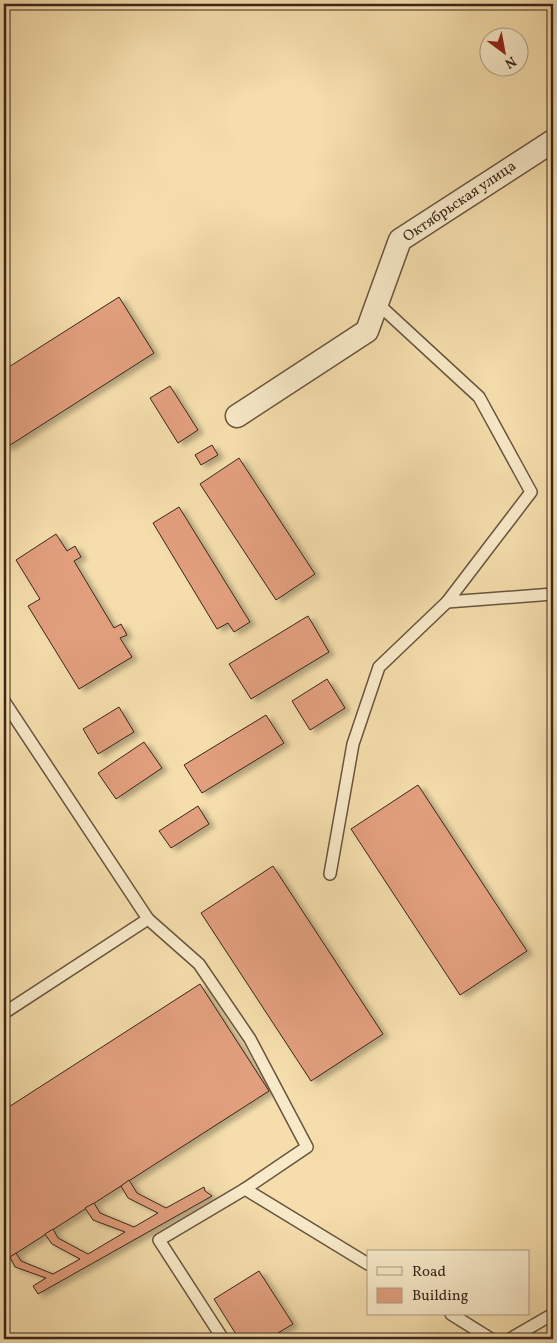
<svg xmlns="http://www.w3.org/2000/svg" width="557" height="1343" font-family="Vollkorn,serif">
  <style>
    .building { fill: #e29f7e; stroke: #3a251b; filter: url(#shadow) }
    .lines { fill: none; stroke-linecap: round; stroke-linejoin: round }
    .service-casing { stroke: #69533f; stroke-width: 14 }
    .minor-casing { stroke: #69533f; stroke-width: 25 }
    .service { stroke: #f8eac9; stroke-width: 11 }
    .minor { stroke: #f8eac9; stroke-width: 22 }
    .labels { text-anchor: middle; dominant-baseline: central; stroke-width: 4; stroke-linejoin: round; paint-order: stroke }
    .street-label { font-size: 15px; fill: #3a251b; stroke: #f8eac9 }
  </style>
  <defs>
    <filter id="shadow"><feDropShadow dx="5.5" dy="3" stdDeviation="2.5" flood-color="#0004"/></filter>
  </defs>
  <rect width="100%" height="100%" fill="#f5deac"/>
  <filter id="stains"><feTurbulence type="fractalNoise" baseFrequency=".004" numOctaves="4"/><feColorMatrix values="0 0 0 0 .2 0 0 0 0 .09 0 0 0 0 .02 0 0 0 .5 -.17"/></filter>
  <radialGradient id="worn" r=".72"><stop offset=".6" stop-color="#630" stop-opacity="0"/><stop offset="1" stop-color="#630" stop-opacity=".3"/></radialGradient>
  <!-- building -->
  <g class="building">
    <path d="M 119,297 L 154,353 L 4,449 L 4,370 Z"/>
    <path d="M 170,386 L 198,430 L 178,443 L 150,398 Z"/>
    <path d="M 212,445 L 218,455 L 201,465 L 195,455 Z"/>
    <path d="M 239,458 L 315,574 L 276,600 L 200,484 Z"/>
    <path d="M 179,507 L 250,622 L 234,632 L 228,623 L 217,629 L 153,523 Z"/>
    <path d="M 56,534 L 67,551 L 75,546 L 81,557 L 74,561 L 114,628 L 121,624 L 127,635 L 120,638 L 132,657 L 79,689 L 28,606 L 40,599 L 16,560 Z"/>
    <path d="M 308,616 L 329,652 L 251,699 L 229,664 Z"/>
    <path d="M 327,679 L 345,708 L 310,730 L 292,701 Z"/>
    <path d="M 119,707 L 134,732 L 98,754 L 83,729 Z"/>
    <path d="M 266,715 L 284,743 L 202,793 L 184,765 Z"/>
    <path d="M 144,742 L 162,768 L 116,799 L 98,773 Z"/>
    <path d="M 418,785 L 527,951 L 460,995 L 351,829 Z"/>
    <path d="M 198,806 L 209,824 L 171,848 L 159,831 Z"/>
    <path d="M 273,866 L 383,1034 L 311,1081 L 201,913 Z"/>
    <path d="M 200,984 L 269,1091 L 4,1261 L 4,1110 Z"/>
    <path d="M 129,1180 L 137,1193 L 166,1208 L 204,1187 L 205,1191 L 212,1196 L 38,1294 L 33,1286 L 46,1278 L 15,1267 L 10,1257 L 16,1253 L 21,1261 L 53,1274 L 80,1259 L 52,1244 L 45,1234 L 53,1229 L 58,1238 L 88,1254 L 125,1232 L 93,1220 L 85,1208 L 94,1203 L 100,1213 L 134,1227 L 158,1213 L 128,1198 L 121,1186 Z"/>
    <path d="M 259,1271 L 293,1324 L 268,1339 L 263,1339 L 262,1337 L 259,1339 L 239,1339 L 214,1299 Z"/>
  </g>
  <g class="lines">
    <defs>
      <g id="service">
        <path d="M 377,303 L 479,397 L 531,492 L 447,602 L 553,594"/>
        <path d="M 4,701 L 148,919 L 4,1013"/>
        <path d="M 330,874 L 353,744 L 379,667 L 447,602"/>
        <path d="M 148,919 L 199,964 L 250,1039 L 307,1147 L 245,1189"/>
        <path d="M 451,1314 L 491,1339"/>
        <path d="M 223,1339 L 159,1240 L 245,1189 L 368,1264"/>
        <path d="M 510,1339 L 553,1314"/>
      </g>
      <path id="minor" d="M 237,416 L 367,331 L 400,240 L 553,141"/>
    </defs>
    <!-- service casing -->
    <use href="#service" class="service-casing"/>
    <!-- minor casing -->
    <use href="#minor" class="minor-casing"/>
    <!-- service -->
    <use href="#service" class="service"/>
    <!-- minor -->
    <use href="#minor" class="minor"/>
  </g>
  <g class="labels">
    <!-- street labels -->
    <g class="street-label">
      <text transform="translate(460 202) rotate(-34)">Октябрьская улица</text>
    </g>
  </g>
  <!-- margin -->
  <rect width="557" height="1343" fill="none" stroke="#f5deac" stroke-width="20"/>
  <rect x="5" y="5" width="547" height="1333" fill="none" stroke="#3a251b" stroke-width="2.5"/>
  <rect x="10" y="10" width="537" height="1323" fill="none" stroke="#3a251b"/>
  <!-- legend -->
  <rect x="367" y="1250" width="162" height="65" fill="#f8eac9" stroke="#ac9b83"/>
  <rect x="377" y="1267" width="25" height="8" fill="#f8eac9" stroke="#ac9b83"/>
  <text x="412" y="1276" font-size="15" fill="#3a251b">Road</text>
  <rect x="377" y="1288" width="25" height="15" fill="#e29f7e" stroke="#ac9b83"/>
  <text x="412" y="1300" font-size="15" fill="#3a251b">Building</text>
  <!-- north arrow -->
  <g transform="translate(504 52) rotate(148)"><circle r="24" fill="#f8eac9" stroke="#ac9b83"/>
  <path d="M0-4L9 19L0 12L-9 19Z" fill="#8f2418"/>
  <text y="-8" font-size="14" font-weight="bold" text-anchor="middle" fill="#3a251b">N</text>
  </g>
  <rect width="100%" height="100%" filter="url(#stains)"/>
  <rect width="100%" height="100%" fill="url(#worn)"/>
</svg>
